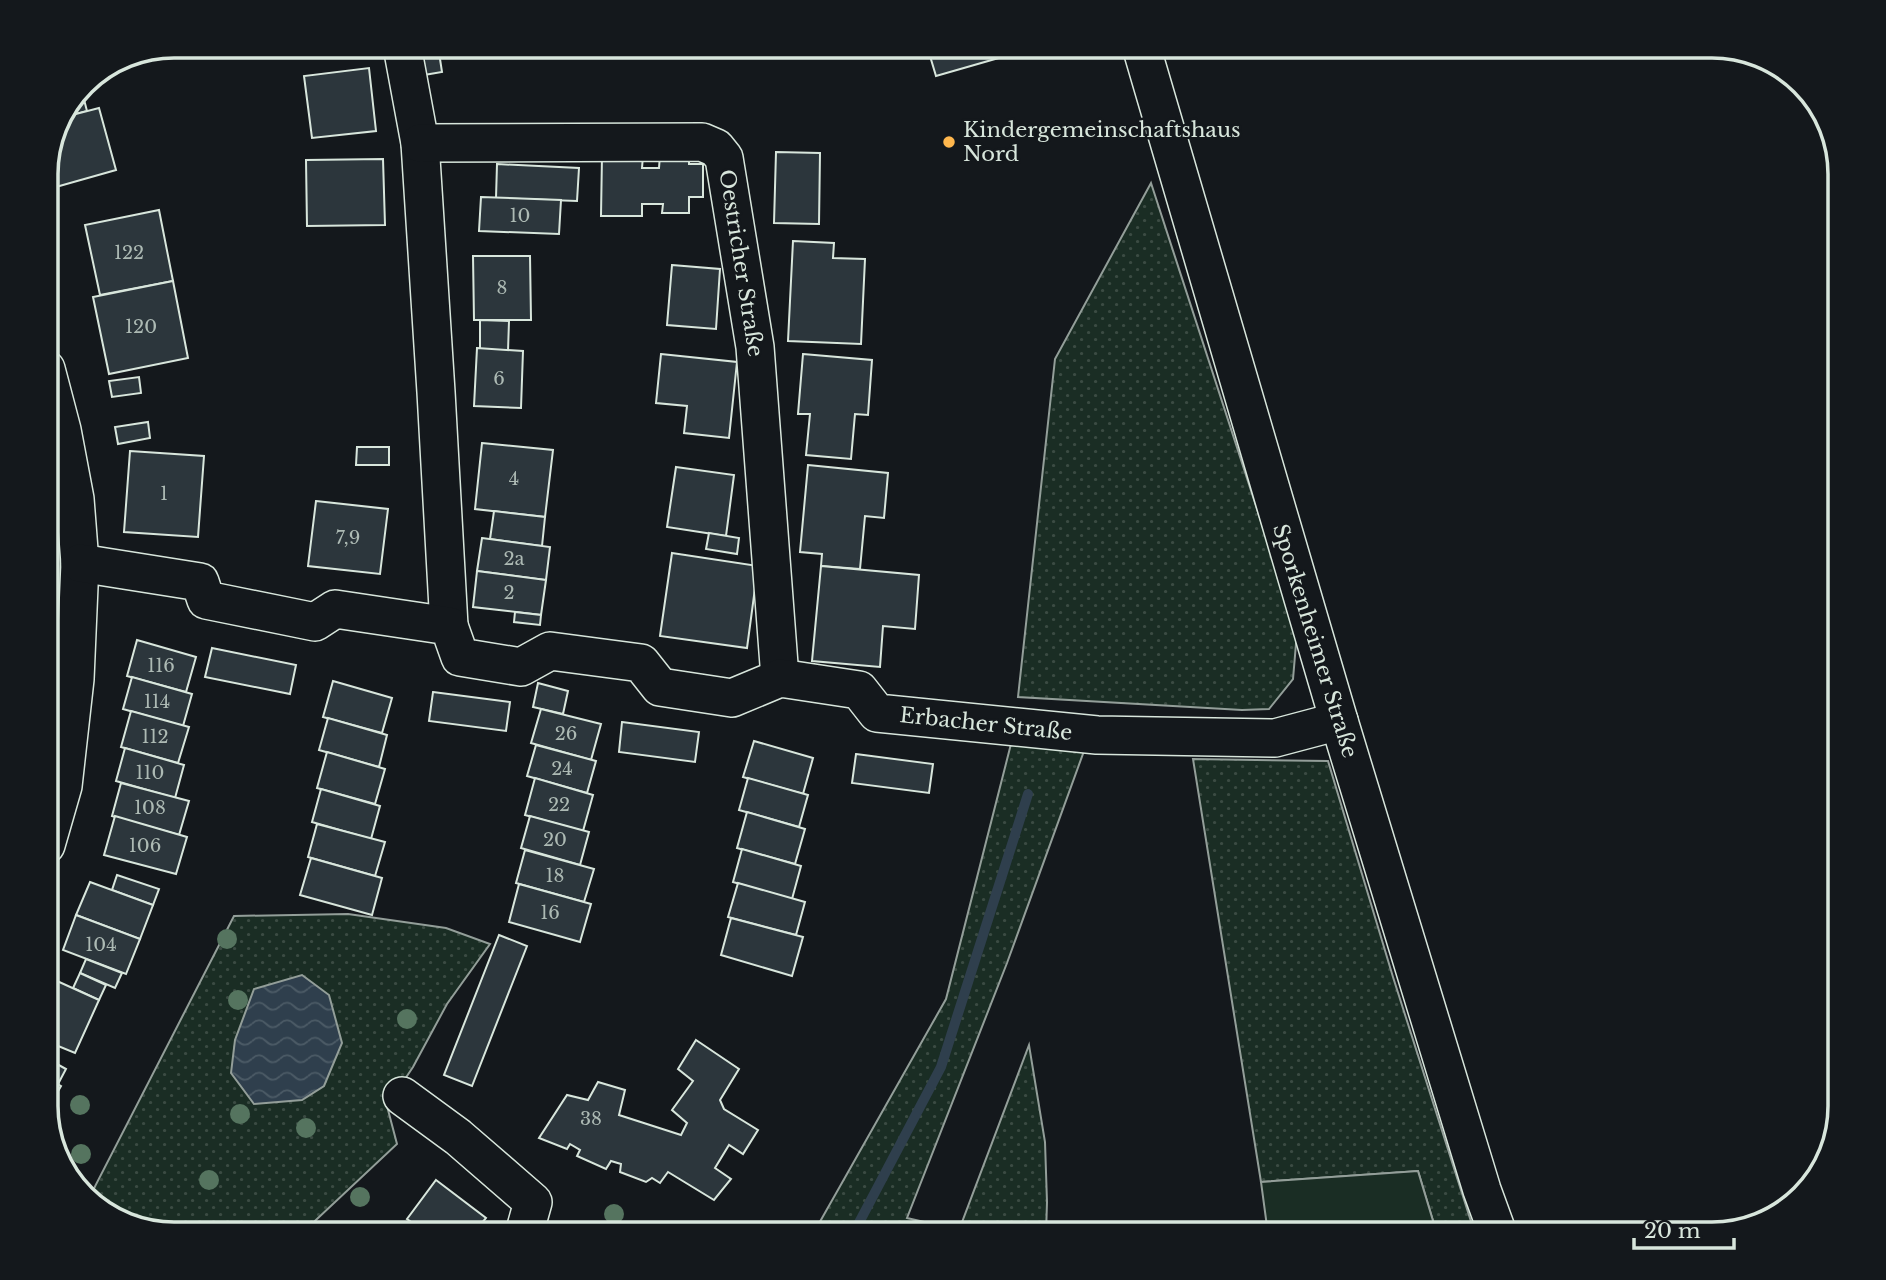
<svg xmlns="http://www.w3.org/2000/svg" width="1886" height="1280" font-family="'Libre Baskerville',serif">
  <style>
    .grass { fill: url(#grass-dots); stroke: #939e99; stroke-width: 2 }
    .garden { fill: #1a2d24; stroke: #939e99; stroke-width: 2 }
    .water { fill: url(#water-waves); stroke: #939e99; stroke-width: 2 }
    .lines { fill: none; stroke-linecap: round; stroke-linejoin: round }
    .stream { stroke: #2f3f4d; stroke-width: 10 }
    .building { fill: #2c363c; stroke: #d8e6dc; stroke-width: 2 }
    .minor-casing { stroke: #d8e6dc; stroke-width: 40 }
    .minor { stroke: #14181c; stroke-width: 37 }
    .tree { fill: #55745f }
    .poi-dot { fill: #ffb74d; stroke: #14181c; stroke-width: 2.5 }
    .labels { text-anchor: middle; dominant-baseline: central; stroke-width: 5; stroke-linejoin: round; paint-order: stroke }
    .number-label { font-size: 18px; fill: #adbab4 }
    .poi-label { font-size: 21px; fill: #d8e6dc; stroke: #14181c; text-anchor: start }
    .street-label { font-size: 21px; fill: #d8e6dc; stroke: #14181c }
    .rim { fill: none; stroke: #d8e6dc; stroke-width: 3.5 }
  </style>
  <defs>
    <pattern id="grass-dots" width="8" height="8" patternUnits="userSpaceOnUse" patternTransform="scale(1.75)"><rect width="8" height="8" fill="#1a2d24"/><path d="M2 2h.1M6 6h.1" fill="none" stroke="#3b4b43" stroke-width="1.8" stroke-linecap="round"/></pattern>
    <pattern id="water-waves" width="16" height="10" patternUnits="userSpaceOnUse" patternTransform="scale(1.75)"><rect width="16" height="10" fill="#2f3f4d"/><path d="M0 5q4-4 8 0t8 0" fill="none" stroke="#4c5b66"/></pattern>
  </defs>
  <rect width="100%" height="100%" fill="#14181c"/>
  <!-- grass -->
  <g class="grass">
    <path d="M 1151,183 L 1297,632 L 1293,679 L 1269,709 L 1242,710 L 1018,697 L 1055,359 Z"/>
    <path d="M 1012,740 L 1084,751 L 1007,963 L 907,1218 L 959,1230 L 1029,1045 L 1045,1142 L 1047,1202 L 1046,1234 L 813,1234 L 946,999 Z"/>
    <path d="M 1193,759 L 1328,761 L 1393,977 L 1475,1234 L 1437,1234 L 1418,1171 L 1261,1182 Z"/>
    <path d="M 348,914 L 446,928 L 490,944 L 447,1004 L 413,1067 L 387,1106 L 397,1144 L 301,1234 L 174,1234 L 102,1213 L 89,1198 L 234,916 Z"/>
  </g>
  <!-- garden -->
  <path class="garden" d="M 1418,1171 L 1437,1234 L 1268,1234 L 1261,1182 Z"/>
  <!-- water -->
  <path class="water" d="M 302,975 L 329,995 L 342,1043 L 324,1086 L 302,1100 L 254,1104 L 231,1073 L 235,1040 L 254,989 Z"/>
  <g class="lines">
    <!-- stream -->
    <path class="stream" d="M 853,1234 L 941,1067 L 1028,794"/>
  </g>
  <!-- building -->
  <g class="building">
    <path d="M 413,46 L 438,46 L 442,72 L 418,76 Z"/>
    <path d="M 927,46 L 1006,46 L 1009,55 L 936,76 Z"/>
    <path d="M 369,68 L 376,131 L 312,138 L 304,76 Z"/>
    <path d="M 81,88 L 87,111 L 68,116 Z"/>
    <path d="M 99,108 L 116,170 L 56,187 L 49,160 L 68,116 Z"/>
    <path d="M 776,152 L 820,153 L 819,224 L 774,223 Z"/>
    <path d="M 602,155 L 643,156 L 642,168 L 659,168 L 660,155 L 689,155 L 689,164 L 703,164 L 703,197 L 689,197 L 689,213 L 662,213 L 663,204 L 642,204 L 642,216 L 601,216 Z"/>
    <path d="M 383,159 L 385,225 L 307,226 L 306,160 Z"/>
    <path d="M 497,164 L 579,168 L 577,201 L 496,198 Z"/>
    <path d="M 481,197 L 561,200 L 559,234 L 479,231 Z"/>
    <path d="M 159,210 L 173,281 L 100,295 L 85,225 Z"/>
    <path d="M 793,241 L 834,243 L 833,258 L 865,259 L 861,344 L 788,341 Z"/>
    <path d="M 473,256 L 530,256 L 531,320 L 474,320 Z"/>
    <path d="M 672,265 L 720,269 L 716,329 L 667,325 Z"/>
    <path d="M 173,281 L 188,358 L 109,374 L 93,297 Z"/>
    <path d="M 480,320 L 509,321 L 508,351 L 480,349 Z"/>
    <path d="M 477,348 L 523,351 L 521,408 L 474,406 Z"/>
    <path d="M 661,354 L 737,362 L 729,438 L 684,433 L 687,406 L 656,403 Z"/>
    <path d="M 803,354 L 872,360 L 868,415 L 855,414 L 851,459 L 806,455 L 810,414 L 798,414 Z"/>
    <path d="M 139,377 L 141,393 L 112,397 L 109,381 Z"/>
    <path d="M 148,422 L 150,438 L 118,444 L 115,427 Z"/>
    <path d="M 482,443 L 553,450 L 545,517 L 475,509 Z"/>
    <path d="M 357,447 L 389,447 L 389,465 L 356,465 Z"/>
    <path d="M 130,451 L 204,456 L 198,537 L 124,532 Z"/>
    <path d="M 808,465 L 888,473 L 884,518 L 865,516 L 860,569 L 821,566 L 822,554 L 800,552 Z"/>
    <path d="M 676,467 L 734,475 L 726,536 L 667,527 Z"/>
    <path d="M 316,501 L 388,509 L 380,574 L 308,566 Z"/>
    <path d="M 494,511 L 545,517 L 542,546 L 490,539 Z"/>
    <path d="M 709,533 L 739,538 L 737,554 L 706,549 Z"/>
    <path d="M 482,538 L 550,547 L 546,580 L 477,571 Z"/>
    <path d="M 672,553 L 758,566 L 747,648 L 660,636 Z"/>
    <path d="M 821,566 L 919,575 L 915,629 L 883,626 L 880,667 L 812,661 Z"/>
    <path d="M 477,571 L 546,580 L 541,615 L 473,607 Z"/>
    <path d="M 515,612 L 541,615 L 540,625 L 514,622 Z"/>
    <path d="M 137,640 L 196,657 L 186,692 L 127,676 Z"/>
    <path d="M 212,648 L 296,665 L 290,694 L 205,677 Z"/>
    <path d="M 132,677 L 192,694 L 183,726 L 123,709 Z"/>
    <path d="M 333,681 L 392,698 L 382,733 L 323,717 Z"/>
    <path d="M 538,683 L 568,691 L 563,714 L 533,707 Z"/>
    <path d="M 433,692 L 510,702 L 506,731 L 429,721 Z"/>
    <path d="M 541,709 L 601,724 L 591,760 L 531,743 Z"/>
    <path d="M 131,711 L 189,727 L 178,763 L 121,747 Z"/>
    <path d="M 328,718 L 387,735 L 379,767 L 319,750 Z"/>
    <path d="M 622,722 L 699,732 L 695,762 L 619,752 Z"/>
    <path d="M 754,741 L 813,758 L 803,794 L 743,777 Z"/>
    <path d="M 536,745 L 596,761 L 587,793 L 527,776 Z"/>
    <path d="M 125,748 L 184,765 L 175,798 L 116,781 Z"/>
    <path d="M 327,752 L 385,769 L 375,804 L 317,788 Z"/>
    <path d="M 856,754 L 933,764 L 929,793 L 852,783 Z"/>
    <path d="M 535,778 L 593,795 L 583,831 L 525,815 Z"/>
    <path d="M 748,778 L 808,795 L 799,827 L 739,810 Z"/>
    <path d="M 121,783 L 189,801 L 179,835 L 112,816 Z"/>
    <path d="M 321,789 L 380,806 L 371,839 L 312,822 Z"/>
    <path d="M 747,812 L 805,829 L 795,864 L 737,848 Z"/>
    <path d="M 115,816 L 187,837 L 176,874 L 104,855 Z"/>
    <path d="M 530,816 L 589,832 L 580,865 L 521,848 Z"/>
    <path d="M 317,824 L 385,842 L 375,876 L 308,857 Z"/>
    <path d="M 742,849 L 801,866 L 792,899 L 733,882 Z"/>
    <path d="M 525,850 L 594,869 L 584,902 L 516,883 Z"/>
    <path d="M 311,858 L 382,878 L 372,915 L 300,895 Z"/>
    <path d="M 117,875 L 159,889 L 153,905 L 112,890 Z"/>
    <path d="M 90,882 L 153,905 L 140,939 L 76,915 Z"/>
    <path d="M 738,883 L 805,902 L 796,935 L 728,917 Z"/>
    <path d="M 519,884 L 591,904 L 580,942 L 509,922 Z"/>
    <path d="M 76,915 L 140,939 L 126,974 L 63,950 Z"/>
    <path d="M 731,918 L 803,937 L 792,976 L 721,955 Z"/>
    <path d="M 499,935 L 527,946 L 472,1086 L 444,1075 Z"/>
    <path d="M 86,959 L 122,973 L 115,988 L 80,973 Z"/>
    <path d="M 80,973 L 106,985 L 99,1000 L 73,988 Z"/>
    <path d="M 46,976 L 99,1000 L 75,1053 L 46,1041 Z"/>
    <path d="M 696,1040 L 739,1069 L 720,1100 L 724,1109 L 758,1130 L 743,1154 L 729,1145 L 715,1168 L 731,1179 L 714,1200 L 668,1172 L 660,1183 L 652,1178 L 646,1182 L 620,1172 L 621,1164 L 611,1161 L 606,1169 L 577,1156 L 580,1150 L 570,1144 L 567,1149 L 539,1138 L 567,1095 L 588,1100 L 598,1082 L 625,1090 L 619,1115 L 681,1135 L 687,1123 L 672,1110 L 693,1081 L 678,1069 Z"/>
    <path d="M 46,1058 L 66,1069 L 58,1084 L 46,1077 Z"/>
    <path d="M 46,1077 L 61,1086 L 46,1112 Z"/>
    <path d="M 436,1180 L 486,1218 L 473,1234 L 428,1234 L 407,1219 Z"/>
  </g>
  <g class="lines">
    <defs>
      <g id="minor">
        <path d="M 402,46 L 420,143 L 436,392 L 449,626"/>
        <path d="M 1141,46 L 1339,721 L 1482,1190 L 1498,1234"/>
        <path d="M 420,143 L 702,142 L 716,148 L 724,158 L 755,347 L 780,678"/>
        <path d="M 46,369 L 62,430 L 75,499 L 80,563 L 75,679 L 63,786 L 46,845"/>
        <path d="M 80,563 L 200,582 L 206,600 L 315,622 L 335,609 L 449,626 L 460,657 L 521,667 L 550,651 L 641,663 L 660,687 L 732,698 L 780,678 L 859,690 L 877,713 L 1097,735 L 1275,738 L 1339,721"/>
        <path d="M 402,1096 L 458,1137 L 533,1202 L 524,1234"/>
      </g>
    </defs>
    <!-- minor casing -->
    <use href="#minor" class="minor-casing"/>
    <!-- minor -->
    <use href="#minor" class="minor"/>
  </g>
  <!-- trees -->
  <g class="tree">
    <circle cx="227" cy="939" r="10"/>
    <circle cx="238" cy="1000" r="10"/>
    <circle cx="407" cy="1019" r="10"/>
    <circle cx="80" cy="1105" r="10"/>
    <circle cx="240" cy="1114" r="10"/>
    <circle cx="306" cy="1128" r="10"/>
    <circle cx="81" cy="1154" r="10"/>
    <circle cx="209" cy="1180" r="10"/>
    <circle cx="360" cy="1197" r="10"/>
    <circle cx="614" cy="1214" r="10"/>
  </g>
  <!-- markers -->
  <circle class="poi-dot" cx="949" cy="142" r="7"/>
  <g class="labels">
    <!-- number labels -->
    <g class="number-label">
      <text x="520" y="216">10</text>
      <text x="129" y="253">122</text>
      <text x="502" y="288">8</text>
      <text x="141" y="327">120</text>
      <text x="499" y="379">6</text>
      <text x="514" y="479">4</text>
      <text x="164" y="494">1</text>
      <text x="348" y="538">7,9</text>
      <text x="514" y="559">2a</text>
      <text x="509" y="593">2</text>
      <text x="161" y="666">116</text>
      <text x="157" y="702">114</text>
      <text x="566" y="734">26</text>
      <text x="155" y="737">112</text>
      <text x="562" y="769">24</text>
      <text x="150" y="773">110</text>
      <text x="559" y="805">22</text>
      <text x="150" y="808">108</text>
      <text x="555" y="840">20</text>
      <text x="145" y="846">106</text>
      <text x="555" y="876">18</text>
      <text x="550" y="913">16</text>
      <text x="101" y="945">104</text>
      <text x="591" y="1119">38</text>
    </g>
    <!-- poi labels -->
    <g class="poi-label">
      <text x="963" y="130">Kindergemeinschaftshaus<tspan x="963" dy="24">Nord</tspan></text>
    </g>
    <!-- street labels -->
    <g class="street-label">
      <text transform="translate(741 263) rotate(81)">Oestricher Straße</text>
      <text transform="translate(1315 641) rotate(73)">Sporkenheimer Straße</text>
      <text transform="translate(986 724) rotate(6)">Erbacher Straße</text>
    </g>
  </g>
  <!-- crop -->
  <path d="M0 0H1886V1280H0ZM174 58H1712A116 116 0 0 1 1828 174V1106A116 116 0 0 1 1712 1222H174A116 116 0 0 1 58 1106V174A116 116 0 0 1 174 58Z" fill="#14181c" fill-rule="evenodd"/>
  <path class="rim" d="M174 58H1712A116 116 0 0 1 1828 174V1106A116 116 0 0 1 1712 1222H174A116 116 0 0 1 58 1106V174A116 116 0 0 1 174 58Z"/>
  <!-- scale -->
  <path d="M1634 1238v10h100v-10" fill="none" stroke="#d8e6dc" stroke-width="3.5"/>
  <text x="1644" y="1238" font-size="21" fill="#d8e6dc" stroke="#14181c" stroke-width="5" paint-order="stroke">20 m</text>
</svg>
